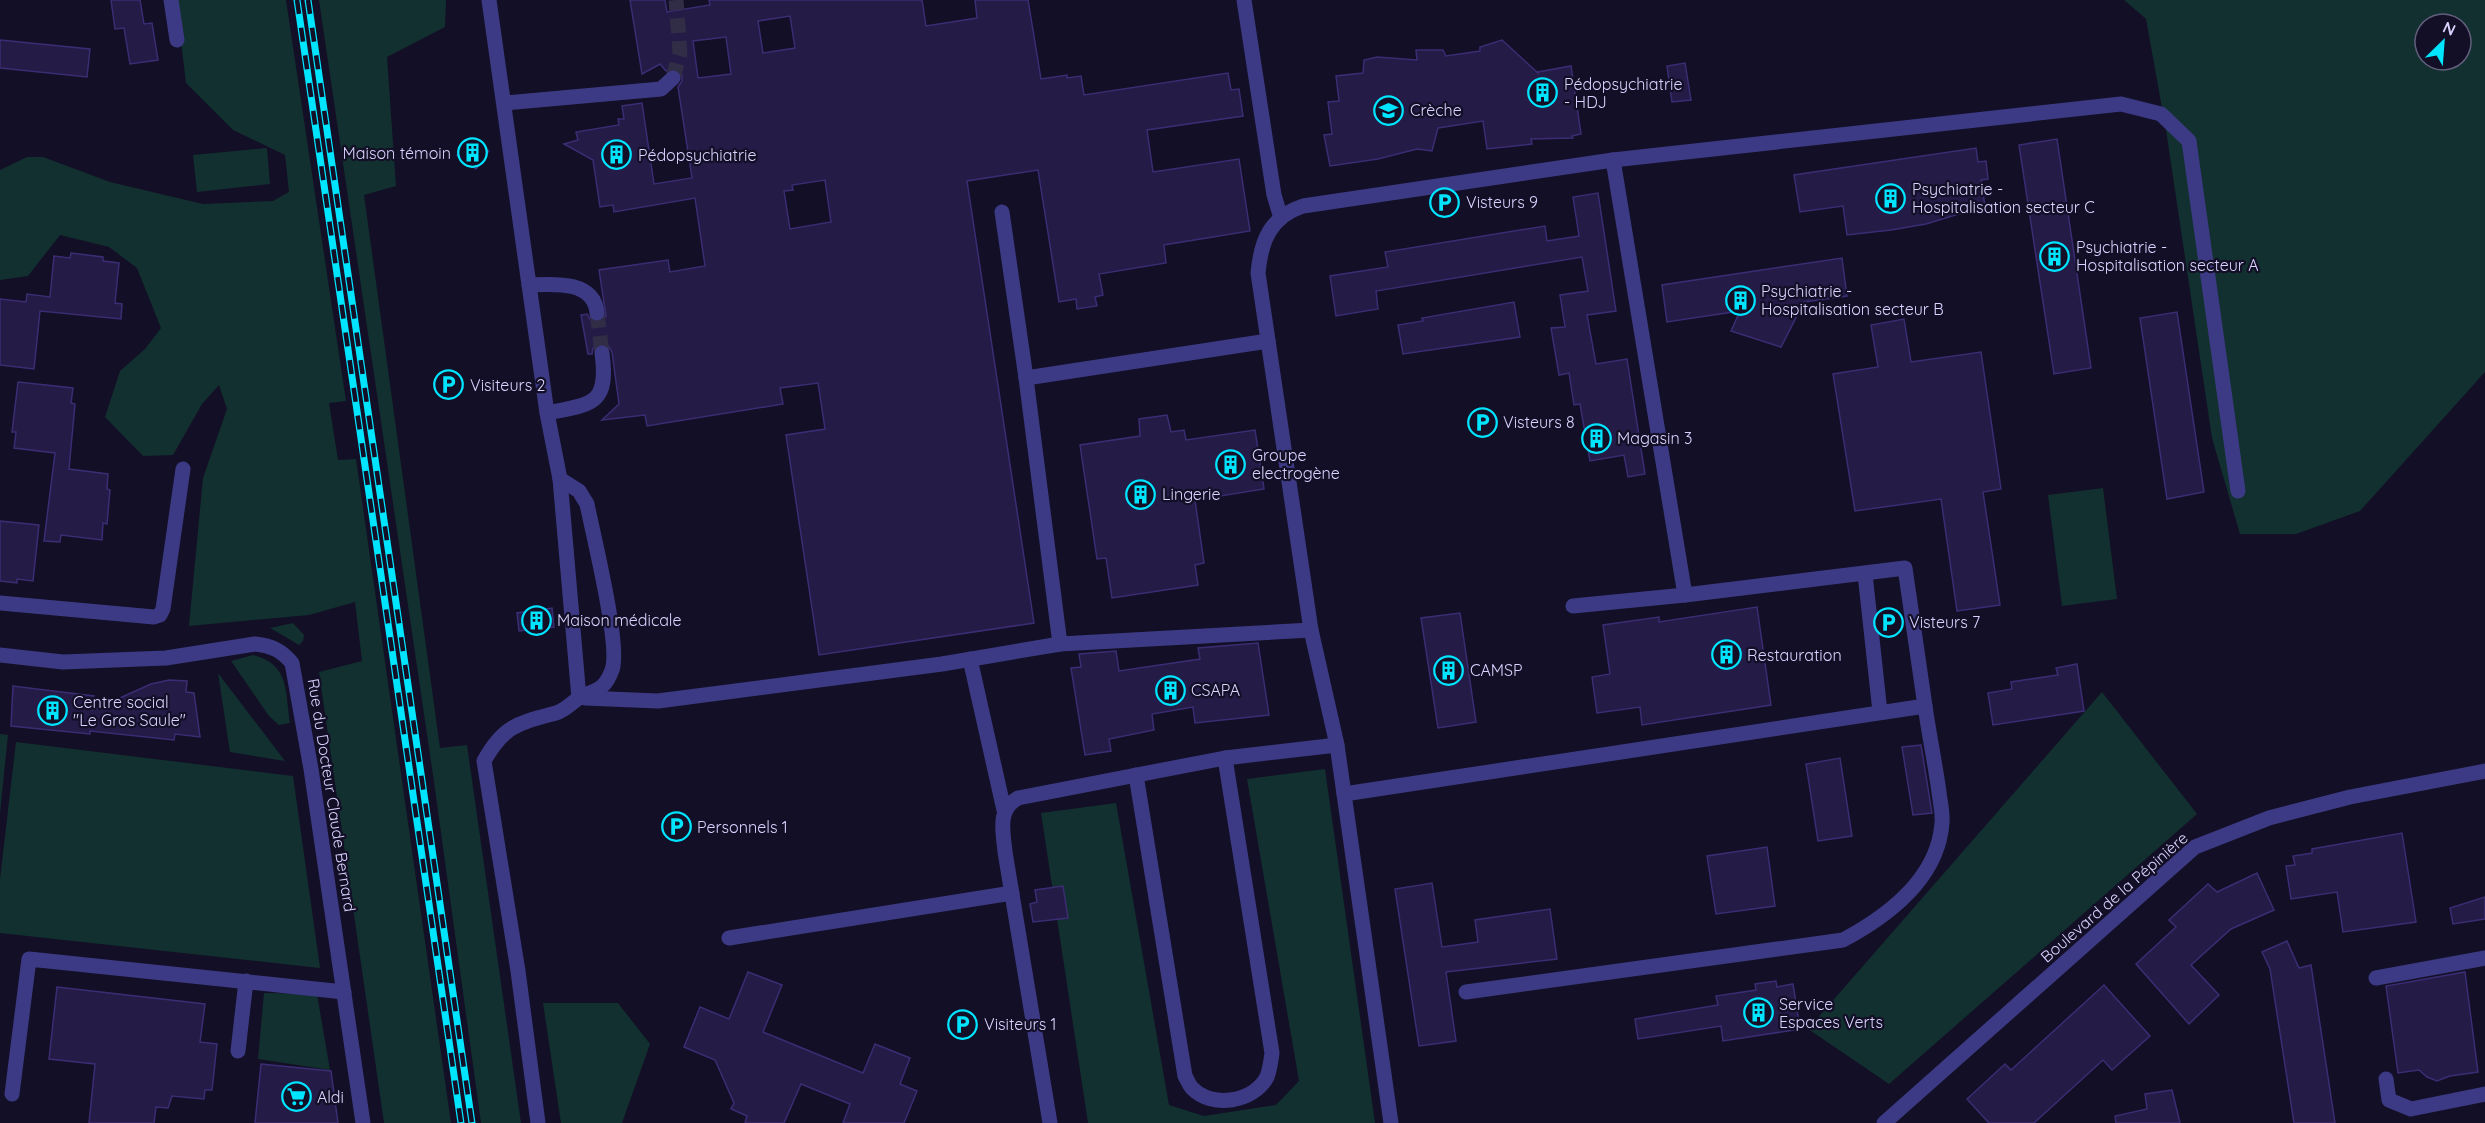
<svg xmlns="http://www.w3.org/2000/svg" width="2485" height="1123" font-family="Quicksand,sans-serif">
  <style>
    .green { fill: #12302f; fill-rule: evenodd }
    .building { fill: #241b47; stroke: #3b2d73; stroke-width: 1.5; fill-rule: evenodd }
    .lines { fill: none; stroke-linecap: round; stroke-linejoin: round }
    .minor-tunnel { stroke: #312d47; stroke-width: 15; stroke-dasharray: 15 8; stroke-linecap: butt }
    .minor { stroke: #3d3a85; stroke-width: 15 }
    .rail-casing { stroke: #00e5ff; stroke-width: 7 }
    .rail { stroke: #130f26; stroke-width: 4.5; stroke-dasharray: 14; stroke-linecap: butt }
    .labels { text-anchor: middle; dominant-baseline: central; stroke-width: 4.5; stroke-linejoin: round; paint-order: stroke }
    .poi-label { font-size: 16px; fill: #d9d4ff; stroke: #130f26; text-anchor: start }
    .street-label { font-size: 16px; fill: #d9d4ff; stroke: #130f26 }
  </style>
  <rect width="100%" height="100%" fill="#130f26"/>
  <!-- green -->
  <g class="green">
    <path d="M 176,0 L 286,0 L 346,401 L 329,403 L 338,460 L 356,459 L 451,1123 L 384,1123 L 319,672 L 362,661 L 355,602 L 309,615 L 189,626 L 203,478 L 227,409 L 219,385 L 202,404 L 173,455 L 143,456 L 105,417 L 120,371 L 145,349 L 161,328 L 137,268 L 109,247 L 60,235 L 28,276 L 0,280 L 0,170 L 27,157 L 43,157 L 110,182 L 203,204 L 273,201 L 289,192 L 285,155 L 233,130 L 186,83 Z"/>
    <path d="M 319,0 L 446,0 L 445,27 L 387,57 L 396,186 L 364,195 L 440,748 L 467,745 L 521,1123 L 481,1123 L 434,782 Z"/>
    <path d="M 2124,0 L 2485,0 L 2485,372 L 2360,511 L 2296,534 L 2240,534 L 2212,438 L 2166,130 L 2146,19 ZM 2425,24 L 2461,24 L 2461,60 L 2425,60 Z"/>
    <path d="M 267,148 L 270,184 L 197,192 L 193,155 Z"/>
    <path d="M 2103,488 L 2117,599 L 2062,606 L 2048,495 Z"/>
    <path d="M 293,623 L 304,635 L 303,641 L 299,645 L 270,628 Z"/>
    <path d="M 253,655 C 290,664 285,692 290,723 L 279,725 L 269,716 L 231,661 Z"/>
    <path d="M 218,673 L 285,761 L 230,752 Z"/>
    <path d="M 2102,692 L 2197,814 L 1889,1084 L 1808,1029 Z"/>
    <path d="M 0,734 L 8,735 L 0,813 Z"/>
    <path d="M 16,742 L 293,776 L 320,968 L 0,933 L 0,879 Z"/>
    <path d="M 1325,769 L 1375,1123 L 1088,1123 L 1041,813 L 1116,803 L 1169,1105 L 1204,1116 L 1276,1105 L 1299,1081 L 1247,779 Z"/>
    <path d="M 264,993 L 317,994 L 330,1070 L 258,1059 Z"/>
    <path d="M 543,1003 L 618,1003 L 650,1044 L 622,1123 L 561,1123 Z"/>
  </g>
  <!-- building -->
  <g class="building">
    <path d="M 111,0 L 140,0 L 144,24 L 152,23 L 158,60 L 130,64 L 124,28 L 115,29 Z"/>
    <path d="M 630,0 L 665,0 L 667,12 L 710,5 L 709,0 L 922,0 L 926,26 L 977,18 L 975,0 L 1028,0 L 1041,79 L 1067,75 L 1067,78 L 1081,76 L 1084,95 L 1228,73 L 1231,90 L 1239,89 L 1243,116 L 1147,130 L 1153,172 L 1239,159 L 1250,231 L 1164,245 L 1166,263 L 1099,274 L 1103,295 L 1095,297 L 1097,306 L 1077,309 L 1076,299 L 1059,302 L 1038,170 L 967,181 L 1034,623 L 819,655 L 786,435 L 825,429 L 818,383 L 780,388 L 783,404 L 647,426 L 645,415 L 602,420 L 619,404 L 612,352 L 607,344 L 601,343 L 593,348 L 592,354 L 588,354 L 581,315 L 587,314 L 590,319 L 595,322 L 603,320 L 606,316 L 599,270 L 668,260 L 670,272 L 705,266 L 695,198 L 614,212 L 613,205 L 600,207 L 593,160 L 564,144 L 578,140 L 576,132 L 619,125 L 618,119 L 624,119 L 622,106 L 642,103 L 654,184 L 692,178 L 678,87 L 682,81 L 682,75 L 675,69 L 666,71 L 660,64 L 642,74 ZM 790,16 L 795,48 L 763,53 L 758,21 ZM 726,37 L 731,74 L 698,78 L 693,41 ZM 825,180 L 831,222 L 790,229 L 784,191 L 793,190 L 792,185 Z"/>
    <path d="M 0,40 L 90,49 L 87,77 L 0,68 Z"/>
    <path d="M 1502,40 L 1538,73 L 1538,72 L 1571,66 L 1581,134 L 1572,136 L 1573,138 L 1531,139 L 1532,144 L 1487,149 L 1483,121 L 1438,128 L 1432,151 L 1417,149 L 1378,159 L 1330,166 L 1324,135 L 1332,134 L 1328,102 L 1339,101 L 1336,76 L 1363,73 L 1364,60 L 1377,57 L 1417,60 L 1416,50 L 1443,50 L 1446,56 L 1480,51 L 1480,47 Z"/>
    <path d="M 1685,63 L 1691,100 L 1672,102 L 1667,66 Z"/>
    <path d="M 471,138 L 489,151 L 476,169 L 457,155 Z"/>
    <path d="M 2057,139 L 2091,368 L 2054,374 L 2019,145 Z"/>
    <path d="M 1976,148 L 1978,162 L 1986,161 L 1988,179 L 1981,180 L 1985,206 L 1926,224 L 1891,230 L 1847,235 L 1843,206 L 1800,212 L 1794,175 Z"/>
    <path d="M 1598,193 L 1616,311 L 1587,315 L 1596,364 L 1627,359 L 1645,474 L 1628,477 L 1624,455 L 1590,461 L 1580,404 L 1574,405 L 1569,373 L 1559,375 L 1551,328 L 1565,327 L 1560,295 L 1588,291 L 1582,257 L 1376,291 L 1378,309 L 1336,316 L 1330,276 L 1388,267 L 1385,252 L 1545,226 L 1547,241 L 1579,236 L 1573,197 Z"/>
    <path d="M 71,253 L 103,257 L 103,261 L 119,263 L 115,303 L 122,304 L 121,319 L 40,311 L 34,369 L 0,365 L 0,299 L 26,302 L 27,294 L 50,297 L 54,256 L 70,258 Z"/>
    <path d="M 1842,258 L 1847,296 L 1804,302 L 1781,347 L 1731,331 L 1740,311 L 1667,322 L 1662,285 Z"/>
    <path d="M 1514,302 L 1520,337 L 1403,354 L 1398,325 L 1423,321 L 1422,318 Z"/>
    <path d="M 2177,312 L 2204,492 L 2167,499 L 2140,318 Z"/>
    <path d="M 1904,319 L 1911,362 L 1981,352 L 2001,489 L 1983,492 L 2000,605 L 1957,611 L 1941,499 L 1855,511 L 1833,374 L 1878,367 L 1871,325 Z"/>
    <path d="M 18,382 L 73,388 L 71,403 L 75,404 L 69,469 L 108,474 L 107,489 L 110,490 L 107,524 L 103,523 L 102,540 L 61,535 L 60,542 L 44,541 L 55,453 L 14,448 L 16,432 L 12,432 Z"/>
    <path d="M 1167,415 L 1171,432 L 1184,430 L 1186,440 L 1255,430 L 1264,489 L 1195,500 L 1204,563 L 1195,565 L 1198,585 L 1112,598 L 1106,558 L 1097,559 L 1080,445 L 1140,436 L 1139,419 Z"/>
    <path d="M 0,521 L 39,525 L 33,581 L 17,579 L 17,583 L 0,581 Z"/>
    <path d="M 1757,607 L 1771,705 L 1642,725 L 1640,707 L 1597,713 L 1592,677 L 1610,674 L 1603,625 L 1659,617 L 1659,622 Z"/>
    <path d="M 552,608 L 554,627 L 519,631 L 517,613 Z"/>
    <path d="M 1460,613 L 1476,722 L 1438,728 L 1421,618 Z"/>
    <path d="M 1258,643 L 1269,715 L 1195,723 L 1193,707 L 1152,714 L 1154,730 L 1109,739 L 1111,751 L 1085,755 L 1071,668 L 1081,667 L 1079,654 L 1116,651 L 1119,671 L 1200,659 L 1198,648 Z"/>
    <path d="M 2077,664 L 2084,711 L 1993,725 L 1988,693 L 2012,689 L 2011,682 L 2058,675 L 2056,668 Z"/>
    <path d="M 169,680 L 187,681 L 186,692 L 194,693 L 200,737 L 175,734 L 174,740 L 90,731 L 90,734 L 11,726 L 13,686 L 94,696 L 93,710 L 151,684 Z"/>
    <path d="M 1921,745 L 1932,813 L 1913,815 L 1902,747 Z"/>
    <path d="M 1840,758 L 1852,836 L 1818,841 L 1806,764 Z"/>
    <path d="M 2402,833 L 2416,922 L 2343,932 L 2337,892 L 2291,899 L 2286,866 L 2295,865 L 2293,856 L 2312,853 L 2312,849 Z"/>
    <path d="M 1767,847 L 1775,906 L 1716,914 L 1707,856 Z"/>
    <path d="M 2257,873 L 2274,910 L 2231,929 L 2191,965 L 2219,995 L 2189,1024 L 2136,964 L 2176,927 L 2169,920 L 2208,884 L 2217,892 Z"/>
    <path d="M 1432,883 L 1442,947 L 1478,942 L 1475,920 L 1550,909 L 1557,959 L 1446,972 L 1456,1041 L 1419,1046 L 1395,889 Z"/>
    <path d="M 1063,886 L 1068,918 L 1033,922 L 1030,904 L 1037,902 L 1035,890 Z"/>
    <path d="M 2485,897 L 2485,919 L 2453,924 L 2450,908 Z"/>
    <path d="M 2287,941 L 2299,968 L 2311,965 L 2335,1123 L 2294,1123 L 2270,969 L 2262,952 Z"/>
    <path d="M 748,972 L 782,985 L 763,1032 L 863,1073 L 875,1044 L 910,1058 L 900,1084 L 917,1091 L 904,1123 L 843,1123 L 850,1104 L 801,1084 L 784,1123 L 745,1123 L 747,1116 L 731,1109 L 734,1103 L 715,1060 L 684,1047 L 700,1007 L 729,1019 Z"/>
    <path d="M 2465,972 L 2478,1072 L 2450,1076 L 2437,1081 L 2427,1077 L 2419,1070 L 2398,1073 L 2386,986 Z"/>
    <path d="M 1776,981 L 1777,987 L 1793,984 L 1800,1029 L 1723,1041 L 1721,1026 L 1638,1039 L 1635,1019 L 1718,1005 L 1716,996 L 1756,990 L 1755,984 Z"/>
    <path d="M 2104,985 L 2150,1036 L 2112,1070 L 2103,1060 L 2034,1123 L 1989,1123 L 1967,1099 L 2005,1064 L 2011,1070 Z"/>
    <path d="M 57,987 L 205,1004 L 200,1042 L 217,1044 L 212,1090 L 205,1090 L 204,1099 L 172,1096 L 168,1108 L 156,1107 L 154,1123 L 89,1123 L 95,1064 L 49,1059 Z"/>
    <path d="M 261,1064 L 331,1071 L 338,1123 L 255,1123 Z"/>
    <path d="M 2172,1090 L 2180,1123 L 2116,1123 L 2115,1116 L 2147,1109 L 2145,1094 Z"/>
  </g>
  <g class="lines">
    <!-- minor-tunnel -->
    <g class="minor-tunnel">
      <path d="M 673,78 L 680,53 L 676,0"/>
      <path d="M 597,313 L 602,353"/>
    </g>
    <!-- minor -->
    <g class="minor">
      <path d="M 171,0 L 177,40"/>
      <path d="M 489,0 L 547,413 L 560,479 L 579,698"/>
      <path d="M 1244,0 L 1274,195 L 1281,218"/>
      <path d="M 505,103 L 661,89 L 673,78"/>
      <path d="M 1002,212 L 1026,378 L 1060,644 L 1311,630 L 1258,273 C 1261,241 1270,217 1303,206 L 1613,160 L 2121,104 L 2161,114 L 2189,141 L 2238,491"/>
      <path d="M 529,285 C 553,284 594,280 597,313"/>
      <path d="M 1026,378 L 1268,341"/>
      <path d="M 547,413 C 592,404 609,405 602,353"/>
      <path d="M 1865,574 L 1880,712"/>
      <path d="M 0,603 L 154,617 L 160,615 L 163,609 L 183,469"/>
      <path d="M 1573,606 L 1685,595 L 1613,160"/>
      <path d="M 0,655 L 63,662 L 166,658 L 255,644 C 272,646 281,650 292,663 L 311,769 L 363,1123"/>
      <path d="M 970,659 L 1004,810"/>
      <path d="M 585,698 L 658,701 L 942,664 L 1060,644"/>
      <path d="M 1337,745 L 1391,1123"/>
      <path d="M 1136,775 L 1185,1076 C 1187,1079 1189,1085 1192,1088 C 1212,1109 1254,1102 1267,1077 C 1270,1069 1271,1061 1272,1053 L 1225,758"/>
      <path d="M 1344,794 L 1925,706 L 1905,568 L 1685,595"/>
      <path d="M 729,938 L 1012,893"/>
      <path d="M 2376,978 L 2485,958"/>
      <path d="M 1466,992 L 1843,940 C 1888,916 1938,879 1942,823 C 1943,813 1940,802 1939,792 C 1935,763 1929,734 1925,706"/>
      <path d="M 238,1051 L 246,981"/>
      <path d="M 2386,1079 L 2389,1100 L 2411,1109 L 2485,1094"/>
      <path d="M 12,1094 L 29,959 L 344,992"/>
      <path d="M 538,1123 L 518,971 L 484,761 C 504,725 519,723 556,713 C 566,710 571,703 579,698 C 595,689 604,692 612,670 C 621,647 593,534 587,504 L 579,491 L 560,479"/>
      <path d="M 1050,1123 L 1005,852 C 1003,830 997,810 1018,798 L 1225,758 L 1337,745 L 1311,630"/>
      <path d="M 1884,1123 L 2195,847 L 2269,818 L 2350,797 L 2485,771"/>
    </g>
    <defs>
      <g id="rail">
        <path d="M 297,0 L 461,1123"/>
        <path d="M 308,0 L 472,1123"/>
      </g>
    </defs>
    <!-- rail casing -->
    <use href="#rail" class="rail-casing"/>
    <!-- rail -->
    <use href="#rail" class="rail"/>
  </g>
  <!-- icons -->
  <defs>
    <symbol id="building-ring" viewBox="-11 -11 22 22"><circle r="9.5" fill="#130f26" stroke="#00e5ff" stroke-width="1.5"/><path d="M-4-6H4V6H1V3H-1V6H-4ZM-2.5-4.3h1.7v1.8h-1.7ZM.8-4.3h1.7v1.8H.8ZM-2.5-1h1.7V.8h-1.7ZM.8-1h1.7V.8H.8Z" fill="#00e5ff"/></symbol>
    <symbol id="school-ring" viewBox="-11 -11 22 22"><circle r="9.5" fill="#130f26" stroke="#00e5ff" stroke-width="1.5"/><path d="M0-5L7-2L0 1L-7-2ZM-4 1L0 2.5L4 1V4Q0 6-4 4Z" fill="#00e5ff"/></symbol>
    <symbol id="parking-ring" viewBox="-11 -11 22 22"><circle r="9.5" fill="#130f26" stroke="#00e5ff" stroke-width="1.5"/><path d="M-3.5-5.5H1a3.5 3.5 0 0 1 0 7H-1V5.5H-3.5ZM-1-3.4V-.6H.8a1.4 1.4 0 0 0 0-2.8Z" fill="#00e5ff"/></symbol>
    <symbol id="supermarket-ring" viewBox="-11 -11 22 22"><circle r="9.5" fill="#130f26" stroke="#00e5ff" stroke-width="1.5"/><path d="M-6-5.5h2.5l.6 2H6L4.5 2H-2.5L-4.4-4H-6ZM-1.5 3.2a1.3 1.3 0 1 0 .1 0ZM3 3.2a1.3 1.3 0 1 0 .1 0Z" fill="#00e5ff"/></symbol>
  </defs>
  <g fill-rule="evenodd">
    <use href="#building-ring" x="1526" y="76" width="33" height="33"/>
    <use href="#school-ring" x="1372" y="94" width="33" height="33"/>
    <use href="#building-ring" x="456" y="136" width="33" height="33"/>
    <use href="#building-ring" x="600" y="138" width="33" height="33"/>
    <use href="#building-ring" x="1874" y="182" width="33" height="33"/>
    <use href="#parking-ring" x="1428" y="186" width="33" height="33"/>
    <use href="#building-ring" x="2038" y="240" width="33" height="33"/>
    <use href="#building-ring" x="1724" y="284" width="33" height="33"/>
    <use href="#parking-ring" x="432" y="368" width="33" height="33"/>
    <use href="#parking-ring" x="1466" y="406" width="33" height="33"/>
    <use href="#building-ring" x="1580" y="422" width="33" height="33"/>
    <use href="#building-ring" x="1214" y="448" width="33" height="33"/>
    <use href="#building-ring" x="1124" y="478" width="33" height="33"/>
    <use href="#building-ring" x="520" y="604" width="33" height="33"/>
    <use href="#parking-ring" x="1872" y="606" width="33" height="33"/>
    <use href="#building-ring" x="1710" y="638" width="33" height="33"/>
    <use href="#building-ring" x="1432" y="654" width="33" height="33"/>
    <use href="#building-ring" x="1154" y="674" width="33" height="33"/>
    <use href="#building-ring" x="36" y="694" width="33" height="33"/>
    <use href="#parking-ring" x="660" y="810" width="33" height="33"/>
    <use href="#building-ring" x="1742" y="996" width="33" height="33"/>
    <use href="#parking-ring" x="946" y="1008" width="33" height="33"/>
    <use href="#supermarket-ring" x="280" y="1080" width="33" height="33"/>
  </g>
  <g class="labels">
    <!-- poi labels -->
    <g class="poi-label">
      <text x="1564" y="84">Pédopsychiatrie<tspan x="1564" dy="18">- HDJ</tspan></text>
      <text x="1410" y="110">Crèche</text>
      <text x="451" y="153" text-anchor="end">Maison témoin</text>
      <text x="638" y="155">Pédopsychiatrie</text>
      <text x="1912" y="189">Psychiatrie -<tspan x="1912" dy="18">Hospitalisation secteur C</tspan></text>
      <text x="1466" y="202">Visteurs 9</text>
      <text x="2076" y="247">Psychiatrie -<tspan x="2076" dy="18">Hospitalisation secteur A</tspan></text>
      <text x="1761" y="291">Psychiatrie -<tspan x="1761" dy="18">Hospitalisation secteur B</tspan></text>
      <text x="470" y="385">Visiteurs 2</text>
      <text x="1503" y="422">Visteurs 8</text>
      <text x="1617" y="438">Magasin 3</text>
      <text x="1252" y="455">Groupe<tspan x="1252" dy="18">electrogène</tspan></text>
      <text x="1162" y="494">Lingerie</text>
      <text x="557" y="620">Maison médicale</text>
      <text x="1909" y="622">Visteurs 7</text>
      <text x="1747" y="655">Restauration</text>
      <text x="1470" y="670">CAMSP</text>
      <text x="1191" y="690">CSAPA</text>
      <text x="73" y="702">Centre social<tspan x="73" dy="18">"Le Gros Saule"</tspan></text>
      <text x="697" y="827">Personnels 1</text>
      <text x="1779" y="1004">Service<tspan x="1779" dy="18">Espaces Verts</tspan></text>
      <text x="984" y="1024">Visiteurs 1</text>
      <text x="317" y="1097">Aldi</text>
    </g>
    <!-- street labels -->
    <g class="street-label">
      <text transform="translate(332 795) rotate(81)">Rue du Docteur Claude Bernard</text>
      <text transform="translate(2114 897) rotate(-41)">Boulevard de la Pépinière</text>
    </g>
  </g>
  <!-- north arrow -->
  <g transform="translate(2443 42) rotate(25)"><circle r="28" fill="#130f26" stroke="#625e7d" stroke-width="1.5"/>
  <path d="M0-4.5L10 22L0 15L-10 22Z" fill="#00e5ff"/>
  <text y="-9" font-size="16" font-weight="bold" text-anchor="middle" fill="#d9d4ff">N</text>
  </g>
</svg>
